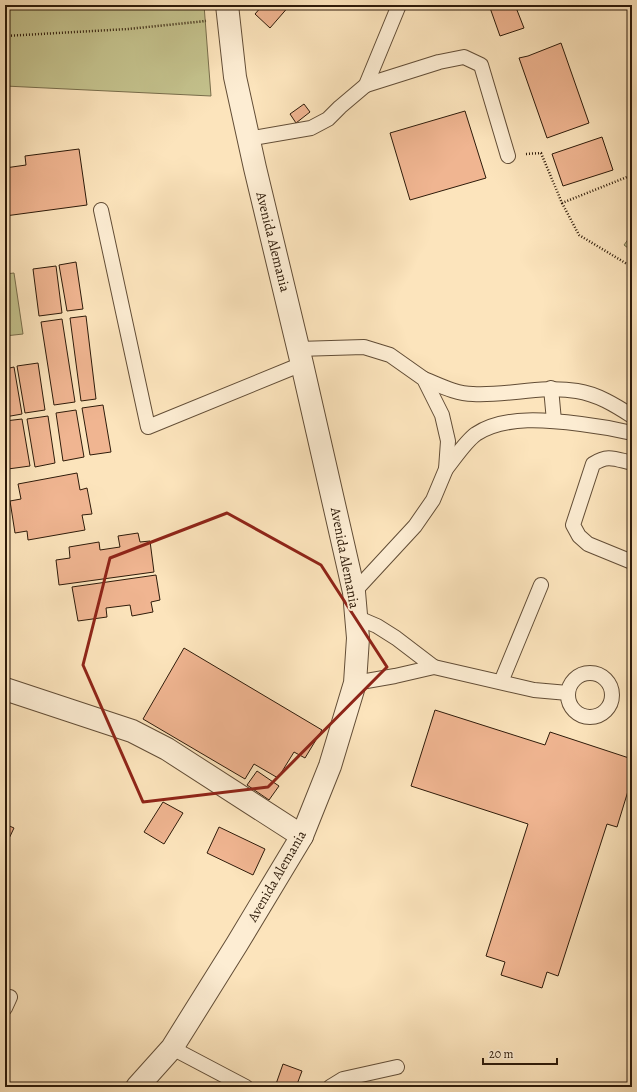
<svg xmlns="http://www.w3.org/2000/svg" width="637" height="1092" font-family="Alegreya,serif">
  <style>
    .green { fill: #c4c28d; stroke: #796e4c }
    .building { fill: #f0b591; stroke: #2e1b0a }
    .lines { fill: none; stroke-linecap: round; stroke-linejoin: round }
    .service-casing { stroke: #624d36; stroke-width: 16 }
    .minor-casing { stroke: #624d36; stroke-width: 24 }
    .tertiary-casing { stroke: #624d36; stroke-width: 24 }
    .path { stroke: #2e1b0a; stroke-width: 2.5; stroke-dasharray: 1 2; stroke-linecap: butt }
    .service { stroke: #fdedd3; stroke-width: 14 }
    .minor { stroke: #fdedd3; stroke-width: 22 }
    .tertiary { stroke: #fdedd3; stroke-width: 22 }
    .marked { fill: none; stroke: #8f2418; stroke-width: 3; stroke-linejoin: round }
    .labels { text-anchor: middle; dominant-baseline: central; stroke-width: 4; stroke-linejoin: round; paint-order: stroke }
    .street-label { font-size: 14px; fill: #2e1b0a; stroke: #fdedd3 }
  </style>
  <rect width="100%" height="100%" fill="#fce4bc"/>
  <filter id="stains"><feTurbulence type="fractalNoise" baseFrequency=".005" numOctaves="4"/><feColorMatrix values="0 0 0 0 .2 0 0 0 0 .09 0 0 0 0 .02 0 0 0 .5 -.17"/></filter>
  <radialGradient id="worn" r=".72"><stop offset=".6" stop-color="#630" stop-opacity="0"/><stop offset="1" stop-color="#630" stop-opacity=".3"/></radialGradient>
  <!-- green -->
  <g class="green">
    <path d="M 5,5 L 204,5 L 211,96 L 5,86 Z"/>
    <path d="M 632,234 L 632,251 L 624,245 Z"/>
    <path d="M 14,273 L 23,334 L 5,336 L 5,274 Z"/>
  </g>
  <!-- building -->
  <g class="building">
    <path d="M 261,5 L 290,5 L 270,28 L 255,14 L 262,6 Z"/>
    <path d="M 489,5 L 515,5 L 524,28 L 500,36 Z"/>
    <path d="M 561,43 L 589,123 L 547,138 L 519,58 L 528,56 Z"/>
    <path d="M 304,104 L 310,112 L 296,123 L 290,114 Z"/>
    <path d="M 465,111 L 486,178 L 410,200 L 390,133 Z"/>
    <path d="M 602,137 L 613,170 L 563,186 L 552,154 Z"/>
    <path d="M 79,149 L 87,205 L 5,216 L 5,168 L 26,165 L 25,156 Z"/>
    <path d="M 76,262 L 83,309 L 67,311 L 59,265 Z"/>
    <path d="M 56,266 L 62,313 L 39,316 L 33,269 Z"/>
    <path d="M 86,316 L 96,399 L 81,401 L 70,318 Z"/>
    <path d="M 62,319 L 75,402 L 54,405 L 41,322 Z"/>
    <path d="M 38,363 L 45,410 L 25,413 L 17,366 Z"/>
    <path d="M 14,367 L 22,414 L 5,417 L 5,369 Z"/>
    <path d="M 103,405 L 111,452 L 90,455 L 82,408 Z"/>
    <path d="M 76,410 L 84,457 L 63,461 L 56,413 Z"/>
    <path d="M 48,416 L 55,463 L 35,467 L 27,419 Z"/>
    <path d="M 22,419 L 30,466 L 8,469 L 5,447 L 5,421 Z"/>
    <path d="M 77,473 L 80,490 L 87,488 L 92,514 L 82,515 L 85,530 L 28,540 L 27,531 L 15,533 L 10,501 L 21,499 L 18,484 Z"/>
    <path d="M 138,533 L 140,542 L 150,541 L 154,572 L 59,585 L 56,560 L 70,558 L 69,547 L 99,542 L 100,550 L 120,547 L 118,536 Z"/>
    <path d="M 156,575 L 160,600 L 151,602 L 153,612 L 132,616 L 130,605 L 106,608 L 107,617 L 78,621 L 72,587 Z"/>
    <path d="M 184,648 L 322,730 L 305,758 L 294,752 L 278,778 L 254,764 L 245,779 L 143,719 Z"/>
    <path d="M 435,710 L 545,745 L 550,732 L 632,759 L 632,778 L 617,827 L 607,824 L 558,976 L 547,972 L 542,988 L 501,975 L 505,962 L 486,956 L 528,824 L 411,786 Z"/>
    <path d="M 257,771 L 279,786 L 269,800 L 247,785 Z"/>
    <path d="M 163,802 L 183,813 L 164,844 L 144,832 Z"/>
    <path d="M 5,824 L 14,828 L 5,847 Z"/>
    <path d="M 219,827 L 265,849 L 253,875 L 207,853 Z"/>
    <path d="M 283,1064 L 302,1071 L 296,1087 L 283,1087 L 276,1084 Z"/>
  </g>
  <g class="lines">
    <defs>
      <g id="service">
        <path d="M 366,85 L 439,62 L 464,57 L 481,65 L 508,156"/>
        <path d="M 248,139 L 311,128 L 328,119 L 340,107 L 366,85 L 399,5"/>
        <path d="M 101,210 L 148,427 L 302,364"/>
        <path d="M 298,349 L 364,347 L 390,355 L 424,379 L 442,415 L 448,441 L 446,469 L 433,500 L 415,526 L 354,592"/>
        <path d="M 424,379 C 439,385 456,394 473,394 C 508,396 542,385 577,391 C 597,394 615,405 632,416"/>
        <path d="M 551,388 L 554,421"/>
        <path d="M 632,463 C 615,459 608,454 593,464 L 573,525 L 579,536 L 588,544 L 632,562"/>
        <path d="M 446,469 C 455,458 465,442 476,434 C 505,415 549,420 581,424 C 598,426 615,429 632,433"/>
        <path d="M 434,667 L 534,690 L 568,693"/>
        <circle cx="590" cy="695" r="22"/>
        <path d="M 501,682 L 541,585"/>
        <path d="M 355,683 L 395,676 L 434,667 L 396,638 L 377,626 L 356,617"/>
        <path d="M 5,1008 L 10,997"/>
        <path d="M 172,1048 L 246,1087"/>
        <path d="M 330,1087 L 343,1079 L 397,1067"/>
      </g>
      <path id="minor" d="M 5,689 L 132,731 L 167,749 L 302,836"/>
      <path id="tertiary" d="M 137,1087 L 172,1048 L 237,944 L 302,836 L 330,766 L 355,683 L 358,638 L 354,592 L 302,364 L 255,168 L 235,77 L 227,5"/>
    </defs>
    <!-- service casing -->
    <use href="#service" class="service-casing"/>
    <!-- minor casing -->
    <use href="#minor" class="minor-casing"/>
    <!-- tertiary casing -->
    <use href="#tertiary" class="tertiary-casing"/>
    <!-- path -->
    <g class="path">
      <path d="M 5,36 L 128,29 L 206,21"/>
      <path d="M 526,154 L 541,153 L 562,203 L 632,175"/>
      <path d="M 562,203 L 579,235 L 632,267"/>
    </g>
    <!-- service -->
    <use href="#service" class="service"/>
    <!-- minor -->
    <use href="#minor" class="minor"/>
    <!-- tertiary -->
    <use href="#tertiary" class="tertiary"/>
  </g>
  <!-- marked area -->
  <path class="marked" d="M 227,513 L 321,565 L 387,667 L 268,787 L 143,802 L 83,665 L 110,558 Z"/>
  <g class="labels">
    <!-- street labels -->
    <g class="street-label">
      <text transform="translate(273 242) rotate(76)">Avenida Alemania</text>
      <text transform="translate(345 558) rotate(79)">Avenida Alemania</text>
      <text transform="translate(277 876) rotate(-60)">Avenida Alemania</text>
    </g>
  </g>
  <!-- margin -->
  <rect width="637" height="1092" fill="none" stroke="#fce4bc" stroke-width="20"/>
  <rect x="6" y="6" width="625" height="1080" fill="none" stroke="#2e1b0a" stroke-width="2"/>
  <rect x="10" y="10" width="617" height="1072" fill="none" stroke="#2e1b0a"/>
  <!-- scale -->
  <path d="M483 1058v6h74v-6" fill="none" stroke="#2e1b0a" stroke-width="2"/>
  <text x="489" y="1058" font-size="12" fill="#2e1b0a" stroke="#fdedd3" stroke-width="3" paint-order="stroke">20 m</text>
  <rect width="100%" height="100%" filter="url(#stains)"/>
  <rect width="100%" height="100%" fill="url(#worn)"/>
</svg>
